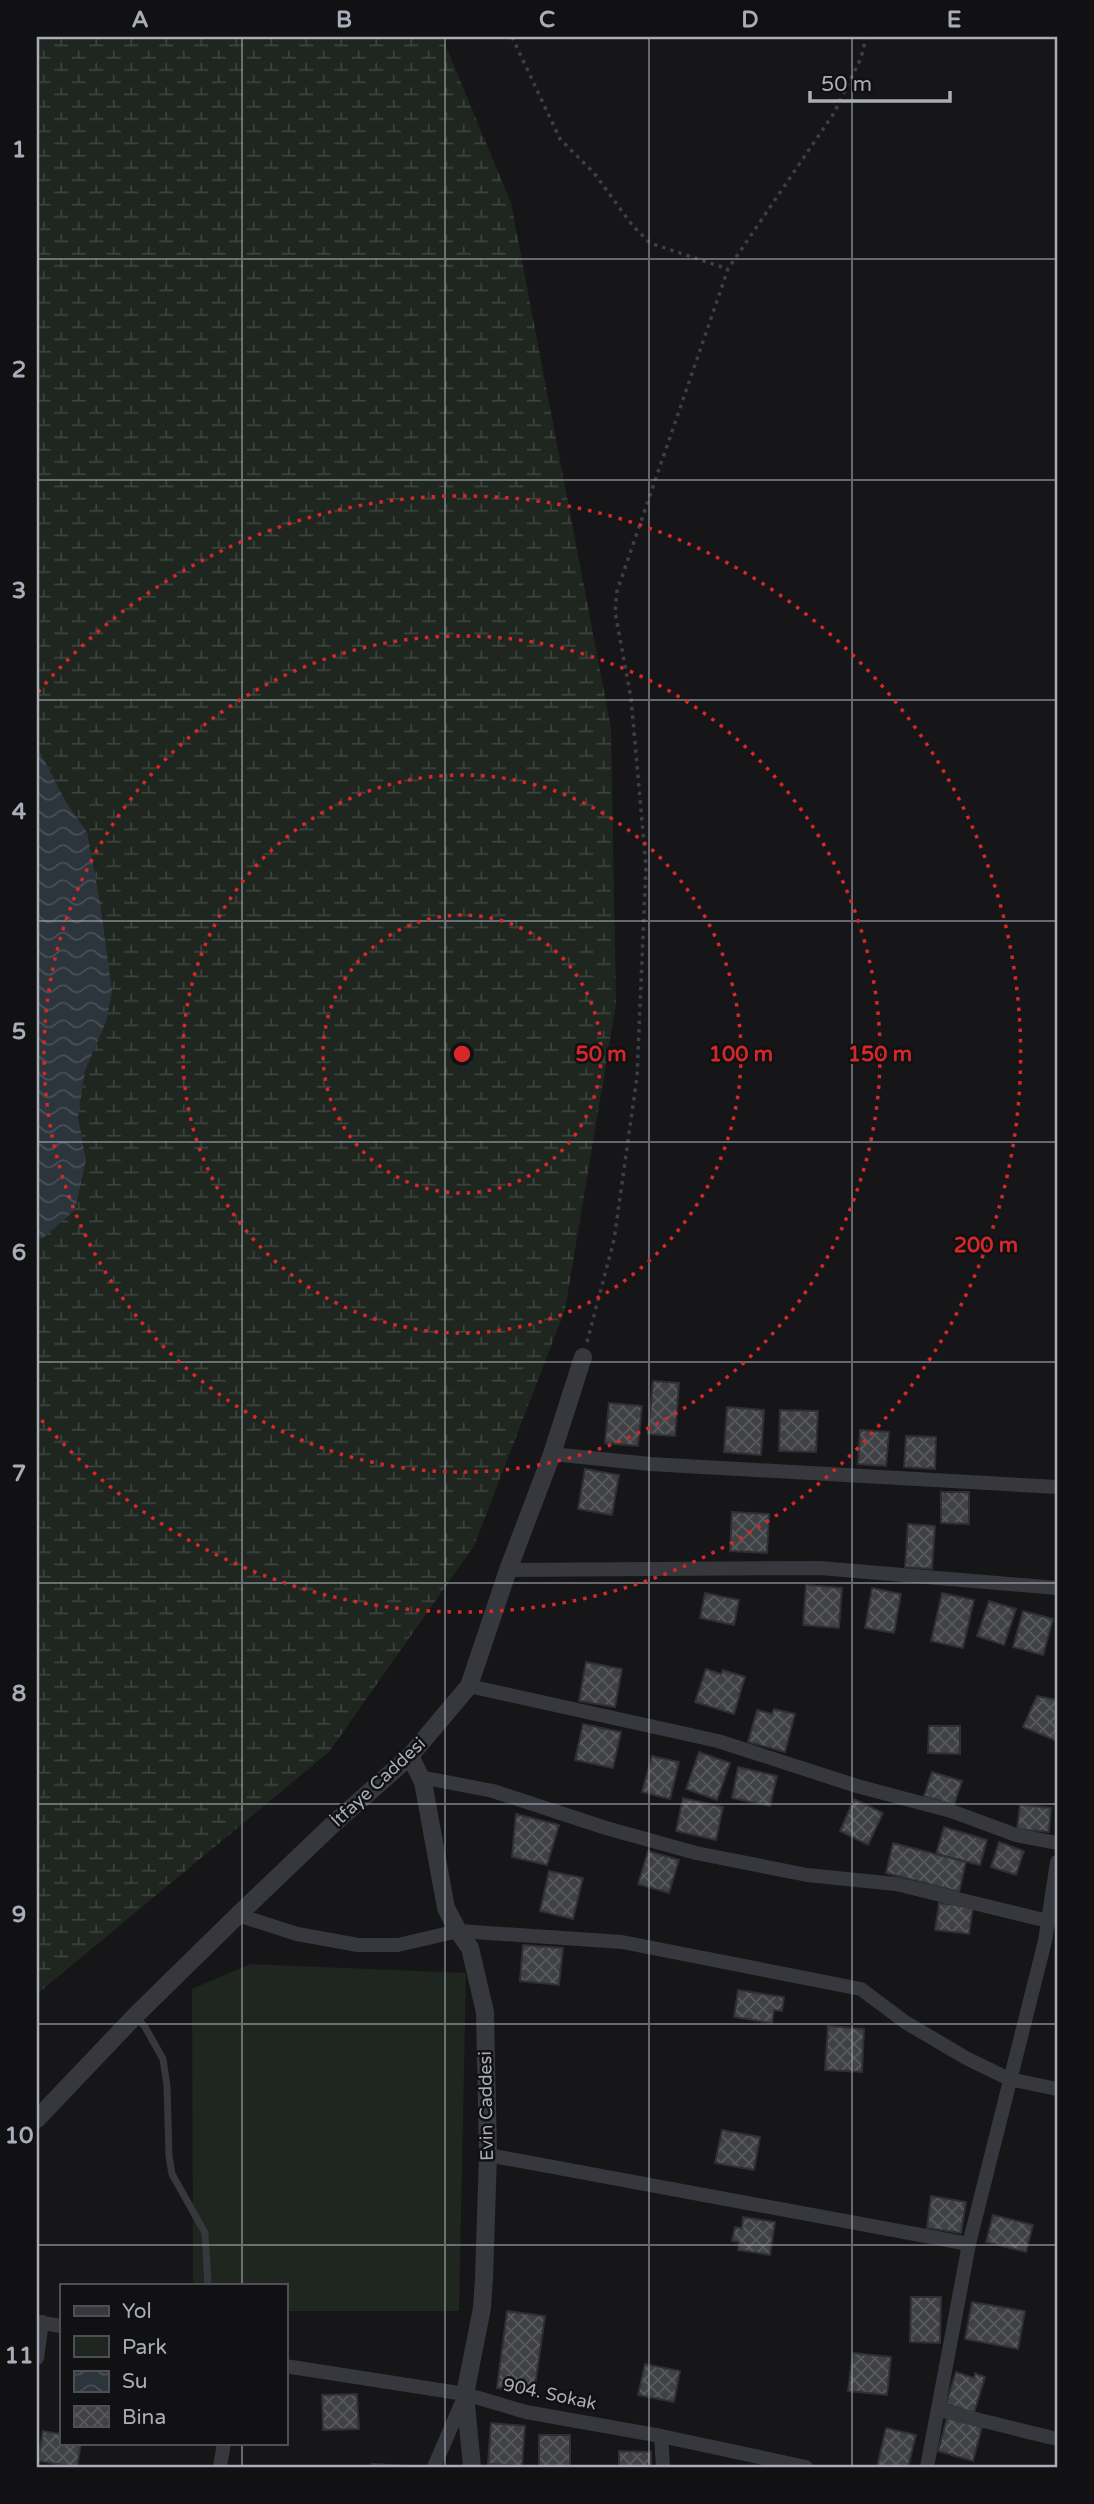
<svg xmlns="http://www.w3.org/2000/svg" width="1094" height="2504" font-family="'Varela Round',sans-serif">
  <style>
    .wetland { fill: url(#wetland-marsh) }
    .green { fill: #1e261f }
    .water { fill: url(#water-waves) }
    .building { fill: url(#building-cross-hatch); stroke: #303034; stroke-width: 2 }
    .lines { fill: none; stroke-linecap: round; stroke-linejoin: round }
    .path { stroke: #3d3f44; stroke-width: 3.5; stroke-dasharray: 3.5 5; stroke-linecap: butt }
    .service { stroke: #37383d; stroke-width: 7 }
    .minor { stroke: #37383d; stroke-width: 14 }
    .tertiary { stroke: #37383d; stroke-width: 18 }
    .grid { fill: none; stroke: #a8adb8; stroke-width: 2; stroke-opacity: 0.55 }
    .ring { fill: none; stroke: #d62828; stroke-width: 3.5; stroke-dasharray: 3.5 7 }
    .labels { text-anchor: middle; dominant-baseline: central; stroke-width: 5; stroke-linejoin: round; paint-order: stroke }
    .street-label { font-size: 18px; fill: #a8adb8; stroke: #111113 }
    .centre { fill: #d62828; stroke: #111113; stroke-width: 3.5 }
    .ring-label { font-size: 21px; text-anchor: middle; font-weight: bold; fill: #d62828; stroke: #111113; stroke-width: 5; stroke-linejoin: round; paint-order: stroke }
    .neatline { fill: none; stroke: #a8adb8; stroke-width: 2.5 }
    .grid-label { font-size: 23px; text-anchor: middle; font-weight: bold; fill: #a8adb8 }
  </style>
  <defs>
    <pattern id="wetland-marsh" width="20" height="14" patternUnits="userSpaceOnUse" patternTransform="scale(1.75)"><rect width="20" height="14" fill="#1e261f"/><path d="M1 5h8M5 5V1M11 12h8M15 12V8" fill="none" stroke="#3c433d"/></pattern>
    <pattern id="water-waves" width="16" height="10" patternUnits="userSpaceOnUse" patternTransform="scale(1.75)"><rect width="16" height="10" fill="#2c353c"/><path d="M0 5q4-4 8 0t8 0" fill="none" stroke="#485056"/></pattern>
    <pattern id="building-cross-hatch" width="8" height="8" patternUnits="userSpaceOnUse" patternTransform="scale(1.75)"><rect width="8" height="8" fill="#404145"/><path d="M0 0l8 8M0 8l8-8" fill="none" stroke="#595a5e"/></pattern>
  </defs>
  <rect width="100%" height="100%" fill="#161618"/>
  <!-- wetland -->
  <path class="wetland" d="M 37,37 L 442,37 L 511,203 L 611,728 L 616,1004 L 565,1310 L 474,1546 L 329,1752 L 37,1994 L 37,1240 L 43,1238 L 86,1160 L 78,1117 L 85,1071 L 106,1022 L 87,832 L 66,802 L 37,746 Z"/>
  <!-- green -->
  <path class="green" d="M 250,1964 L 466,1973 L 459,2311 L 285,2311 L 285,2285 L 193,2285 L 192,1989 Z"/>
  <!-- water -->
  <path class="water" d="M 37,746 L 66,802 L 87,832 L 100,902 L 112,991 L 106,1022 L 85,1071 L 78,1117 L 86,1160 L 75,1210 L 43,1238 L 37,1240 Z"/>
  <!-- building -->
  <g class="building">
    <path d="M 653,1381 L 679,1383 L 675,1436 L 648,1434 Z"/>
    <path d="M 609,1403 L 642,1406 L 638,1446 L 605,1443 Z"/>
    <path d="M 727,1407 L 764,1410 L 761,1455 L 724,1452 Z"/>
    <path d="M 780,1410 L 818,1411 L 816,1452 L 779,1451 Z"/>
    <path d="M 860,1430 L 889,1432 L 886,1466 L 858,1464 Z"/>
    <path d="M 906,1436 L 936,1437 L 935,1469 L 904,1467 Z"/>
    <path d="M 585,1469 L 619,1475 L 612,1515 L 578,1509 Z"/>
    <path d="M 941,1492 L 969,1492 L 969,1524 L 941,1523 Z"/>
    <path d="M 732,1512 L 769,1514 L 767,1553 L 730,1551 Z"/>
    <path d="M 908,1524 L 935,1526 L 932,1569 L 905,1567 Z"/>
    <path d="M 806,1585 L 842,1588 L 839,1628 L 803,1625 Z"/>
    <path d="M 872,1588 L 901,1594 L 894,1633 L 865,1628 Z"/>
    <path d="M 705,1593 L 739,1600 L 734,1625 L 700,1618 Z"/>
    <path d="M 942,1593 L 974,1600 L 963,1648 L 931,1641 Z"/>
    <path d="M 989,1601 L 1016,1609 L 1004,1645 L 977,1636 Z"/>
    <path d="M 1023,1611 L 1053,1619 L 1043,1655 L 1013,1647 Z"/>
    <path d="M 586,1662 L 622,1669 L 615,1707 L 579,1701 Z"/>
    <path d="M 706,1669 L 721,1674 L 723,1670 L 745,1677 L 734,1714 L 695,1702 Z"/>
    <path d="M 1037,1696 L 1057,1700 L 1057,1741 L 1023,1727 Z"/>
    <path d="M 774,1709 L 795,1714 L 785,1752 L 748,1742 L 757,1710 L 772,1714 Z"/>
    <path d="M 583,1724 L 621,1732 L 613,1768 L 575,1760 Z"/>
    <path d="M 929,1726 L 960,1726 L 960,1754 L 928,1753 Z"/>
    <path d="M 699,1752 L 730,1763 L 717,1800 L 686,1789 Z"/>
    <path d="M 652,1756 L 679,1762 L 670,1799 L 642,1792 Z"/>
    <path d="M 738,1767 L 777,1776 L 770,1806 L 732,1798 Z"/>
    <path d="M 932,1772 L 962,1781 L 954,1805 L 924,1796 Z"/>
    <path d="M 683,1798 L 723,1807 L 716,1840 L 676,1831 Z"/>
    <path d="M 854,1799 L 883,1813 L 868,1845 L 840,1831 Z"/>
    <path d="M 1020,1805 L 1051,1808 L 1049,1832 L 1017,1829 Z"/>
    <path d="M 516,1814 L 559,1825 L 547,1865 L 512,1857 Z"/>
    <path d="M 944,1827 L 987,1840 L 980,1865 L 936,1854 Z"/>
    <path d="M 999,1842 L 1024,1851 L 1016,1875 L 991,1867 Z"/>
    <path d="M 893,1843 L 966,1862 L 959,1892 L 886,1873 Z"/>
    <path d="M 648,1851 L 679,1860 L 669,1893 L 638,1884 Z"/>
    <path d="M 549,1871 L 583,1878 L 573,1919 L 540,1911 Z"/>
    <path d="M 939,1903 L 973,1907 L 969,1934 L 935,1930 Z"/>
    <path d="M 523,1945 L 563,1948 L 559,1985 L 520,1981 Z"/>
    <path d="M 738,1990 L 784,1997 L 782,2011 L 774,2010 L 772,2023 L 734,2017 Z"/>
    <path d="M 828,2026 L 864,2029 L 862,2072 L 825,2070 Z"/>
    <path d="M 722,2130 L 760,2137 L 754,2170 L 715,2163 Z"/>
    <path d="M 931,2196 L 966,2202 L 961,2233 L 927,2228 Z"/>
    <path d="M 993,2215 L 1033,2225 L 1026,2252 L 986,2242 Z"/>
    <path d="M 743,2217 L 775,2222 L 770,2255 L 738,2250 L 739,2242 L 732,2241 L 735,2227 L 742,2228 Z"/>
    <path d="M 911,2297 L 941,2297 L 940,2343 L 910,2342 Z"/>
    <path d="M 972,2302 L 1025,2311 L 1018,2349 L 965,2339 Z"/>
    <path d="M 507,2311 L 545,2316 L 534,2393 L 497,2388 Z"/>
    <path d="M 853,2353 L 891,2357 L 887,2395 L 848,2391 Z"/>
    <path d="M 645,2364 L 680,2371 L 674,2402 L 638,2395 Z"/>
    <path d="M 956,2372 L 974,2378 L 975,2373 L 985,2377 L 974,2413 L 946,2404 Z"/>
    <path d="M 357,2394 L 359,2429 L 323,2430 L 322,2395 Z"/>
    <path d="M 947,2418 L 982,2427 L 973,2461 L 938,2451 Z"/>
    <path d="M 491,2423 L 525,2426 L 522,2466 L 488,2464 Z"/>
    <path d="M 886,2428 L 916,2435 L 908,2467 L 877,2467 Z"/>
    <path d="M 43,2431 L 61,2434 L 61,2443 L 81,2443 L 77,2467 L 38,2461 Z"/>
    <rect x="539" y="2435" width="31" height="32"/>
    <path d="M 619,2451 L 651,2452 L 651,2467 L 619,2467 Z"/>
    <path d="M 372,2464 L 408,2466 L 408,2467 L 371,2467 Z"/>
  </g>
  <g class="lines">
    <!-- path -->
    <g class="path">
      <path d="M 512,37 L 560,139 L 594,173 L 632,225 L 650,243 L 728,269"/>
      <path d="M 587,1342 L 614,1240 L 637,1077 L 646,866 L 631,698 L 615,612 L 617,591 L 728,269 L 834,113 L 861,58 L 866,37"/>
    </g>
    <!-- service -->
    <path class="service" d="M 136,2017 L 145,2027 L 163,2059 L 167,2086 L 169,2156 L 172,2174 L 205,2233 L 208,2285"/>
    <!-- minor -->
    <g class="minor">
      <path d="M 552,1454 L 650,1464 L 1057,1487"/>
      <path d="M 508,1570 L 820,1568 L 1057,1588"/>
      <path d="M 469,1686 L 718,1741 L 857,1786 L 951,1811 L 1016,1835 L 1057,1843"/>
      <path d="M 420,1777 L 493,1791 L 606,1828 L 696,1853 L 807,1875 L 896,1884 L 1048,1921 L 1057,1919"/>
      <path d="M 238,1915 L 297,1934 L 358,1945 L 398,1945 L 458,1931 L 622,1942 L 861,1989 L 905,2022 L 966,2058 L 1009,2079 L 1057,2089"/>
      <path d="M 488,2155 L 969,2244"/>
      <path d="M 37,2322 L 61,2326"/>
      <path d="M 37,2358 L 42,2322"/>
      <path d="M 285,2366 L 465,2394 L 526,2412 L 661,2436 L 806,2467"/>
      <path d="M 939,2410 L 1057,2439"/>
      <path d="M 661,2436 L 663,2467"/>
      <path d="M 220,2467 L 224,2443"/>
      <path d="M 434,2467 L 465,2395"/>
      <path d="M 927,2467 L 969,2244 L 1045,1941 L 1057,1862"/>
    </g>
    <!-- tertiary -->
    <g class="tertiary">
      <path d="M 410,1756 L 423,1782 L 446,1908 L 458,1931 L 470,1948 L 485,2012 L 488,2155 L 484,2278 L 482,2308 L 465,2394 L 472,2467"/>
      <path d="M 37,2119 L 135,2016 L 238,1915 L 331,1826 L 410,1756 L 469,1686 L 508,1570 L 552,1454 L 583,1357"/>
    </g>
  </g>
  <!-- grid -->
  <path class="grid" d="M 242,37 L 242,2285M 445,37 L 445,2467M 649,37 L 649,2467M 852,37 L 852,2467M 37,259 L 1057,259M 37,480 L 1057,480M 37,700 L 1057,700M 37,921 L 1057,921M 37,1142 L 1057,1142M 37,1362 L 1057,1362M 37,1583 L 1057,1583M 37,1804 L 1057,1804M 37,2024 L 1057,2024M 37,2245 L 1057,2245M 242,2443 L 242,2467"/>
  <!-- distance rings -->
  <g class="ring">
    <circle cx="462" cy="1054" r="139"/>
    <circle cx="462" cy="1054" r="279"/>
    <circle cx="462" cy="1054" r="418"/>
    <path d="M38 692A558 558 0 1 1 38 1416"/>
  </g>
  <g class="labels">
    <!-- street labels -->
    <g class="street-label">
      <text transform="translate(378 1782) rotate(-43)">İtfaye Caddesi</text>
      <text transform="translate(486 2106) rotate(-91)">Evin Caddesi</text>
      <text transform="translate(550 2394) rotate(12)">904. Sokak</text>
    </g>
  </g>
  <circle cx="462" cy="1054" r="10" class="centre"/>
  <g class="ring-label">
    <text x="601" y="1061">50 m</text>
    <text x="741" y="1061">100 m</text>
    <text x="880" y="1061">150 m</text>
    <text x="986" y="1252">200 m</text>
  </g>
  <!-- border -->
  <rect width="1094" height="2504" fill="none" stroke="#111113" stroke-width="77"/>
  <!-- legend -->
  <rect x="60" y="2284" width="228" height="161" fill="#111113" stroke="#4d4f55" stroke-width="2"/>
  <rect x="74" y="2306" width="35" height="10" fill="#37383d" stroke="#4d4f55" stroke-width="2"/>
  <text x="122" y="2318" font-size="21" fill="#a8adb8">Yol</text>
  <rect x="74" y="2336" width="35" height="21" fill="#1e261f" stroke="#4d4f55" stroke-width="2"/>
  <text x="122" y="2354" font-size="21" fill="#a8adb8">Park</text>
  <rect x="74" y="2371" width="35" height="21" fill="url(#water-waves)" stroke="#4d4f55" stroke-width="2"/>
  <text x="122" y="2388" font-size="21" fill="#a8adb8">Su</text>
  <rect x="74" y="2406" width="35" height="21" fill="url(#building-cross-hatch)" stroke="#4d4f55" stroke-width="2"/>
  <text x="122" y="2424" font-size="21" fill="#a8adb8">Bina</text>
  <!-- scale -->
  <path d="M810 91v10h140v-10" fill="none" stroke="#a8adb8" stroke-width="3.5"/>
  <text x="821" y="91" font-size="21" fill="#a8adb8" stroke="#111113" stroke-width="5" paint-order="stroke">50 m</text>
  <rect x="38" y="38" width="1018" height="2428" class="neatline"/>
  <g class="grid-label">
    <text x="140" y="27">A</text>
    <text x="344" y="27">B</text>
    <text x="547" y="27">C</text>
    <text x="750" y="27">D</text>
    <text x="954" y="27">E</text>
    <text x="19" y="157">1</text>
    <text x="19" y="377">2</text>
    <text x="19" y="598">3</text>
    <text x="19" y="819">4</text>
    <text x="19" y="1039">5</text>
    <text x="19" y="1260">6</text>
    <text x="19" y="1481">7</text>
    <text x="19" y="1701">8</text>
    <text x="19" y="1922">9</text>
    <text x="19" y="2143">10</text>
    <text x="19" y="2363">11</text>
  </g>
</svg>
